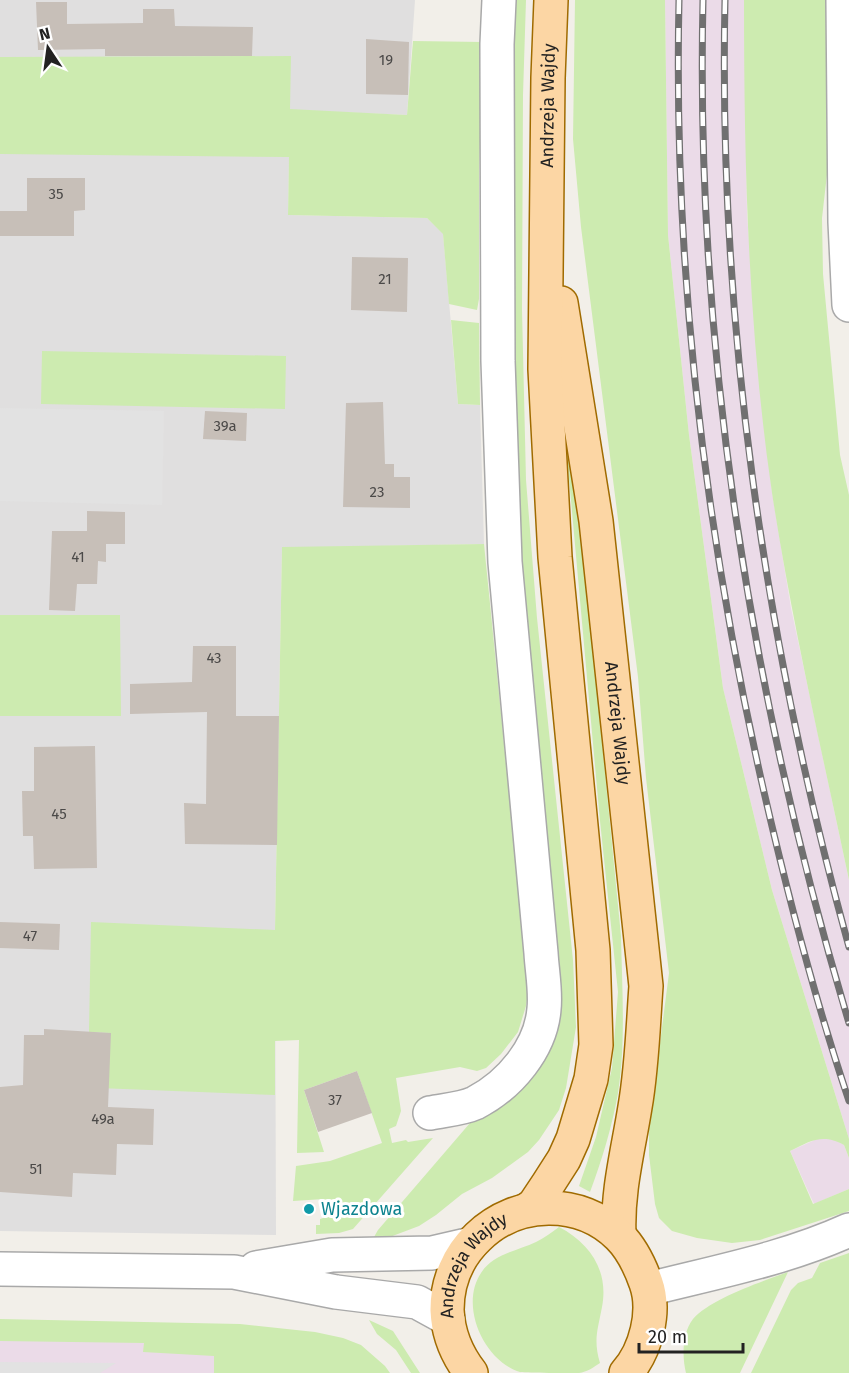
<svg xmlns="http://www.w3.org/2000/svg" width="849" height="1373" font-family="'Fira Sans',sans-serif">
  <style>
    .residential { fill: #e0dfdf }
    .industrial { fill: #ebdbe8 }
    .grass { fill: #cdebb0 }
    .parking { fill: #e2e2e2 }
    .building { fill: #c7bfb8 }
    .lines { fill: none; stroke-linecap: round; stroke-linejoin: round }
    .minor-casing { stroke: #a9a9a9; stroke-width: 36 }
    .major-casing { stroke: #a06b00; stroke-width: 36 }
    .minor { stroke: #fff; stroke-width: 33 }
    .major { stroke: #fcd6a4; stroke-width: 33 }
    .rail-casing { stroke: #707070; stroke-width: 7 }
    .rail { stroke: #fff; stroke-width: 4.5; stroke-dasharray: 14; stroke-linecap: butt }
    .culture-dot { fill: #0f9aa8; stroke: #fff; stroke-width: 2 }
    .labels { text-anchor: middle; dominant-baseline: central; stroke-width: 6; stroke-linejoin: round; paint-order: stroke }
    .number-label { font-size: 15px; fill: #4b4948 }
    .street-label { font-size: 18px; fill: #222; stroke: #fff }
    .culture-label { font-size: 18px; fill: #0d838f; stroke: #fff; text-anchor: start }
  </style>
  <rect width="100%" height="100%" fill="#f2efe9"/>
  <!-- residential -->
  <path class="residential" d="M 0,0 L 415,0 L 407,115 L 290,110 L 288,215 L 427,218 L 443,233 L 458,404 L 480,405 L 484,544 L 282,548 L 275,930 L 276,1235 L 0,1231 Z"/>
  <!-- industrial -->
  <g class="industrial">
    <path d="M 665,0 L 744,0 L 747,214 L 759,379 L 772,492 L 791,608 L 849,880 L 849,1139 L 772,890 L 723,688 L 689,435 L 668,235 Z"/>
    <path d="M 832,1138 L 844,1145 L 849,1158 L 849,1189 L 814,1204 L 790,1151 L 817,1139 Z"/>
    <path d="M 0,1328 L 316,1340 L 373,1373 L 0,1373 Z"/>
  </g>
  <!-- grass -->
  <g class="grass">
    <path d="M 513,0 L 526,0 L 523,95 L 522,310 L 526,480 L 537,618 L 573,960 L 576,1027 L 566,1088 L 559,1110 L 539,1140 L 528,1152 L 492,1178 L 462,1194 L 436,1215 L 419,1226 L 374,1243 L 374,1237 L 378,1230 L 470,1123 L 544,1054 L 558,1025 L 560,993 L 518,544 L 508,371 Z"/>
    <path d="M 575,0 L 665,0 L 668,235 L 689,435 L 723,688 L 772,890 L 849,1139 L 849,1158 L 844,1145 C 823,1133 810,1141 790,1151 L 813,1204 L 849,1189 L 849,1211 L 760,1240 L 732,1243 L 697,1238 L 672,1231 L 659,1218 L 655,1204 L 649,1155 L 649,1129 L 669,973 L 646,778 L 638,677 L 581,227 L 573,139 Z"/>
    <path d="M 744,0 L 830,0 L 830,148 L 822,218 L 823,274 L 840,455 L 849,495 L 849,880 C 822,752 792,623 772,493 C 748,330 744,164 744,0 Z"/>
    <path d="M 413,41 L 483,42 L 479,170 L 479,299 L 477,310 L 449,304 L 443,234 L 427,218 L 288,215 L 289,157 L 0,154 L 0,57 L 291,56 L 290,109 L 407,115 Z"/>
    <path d="M 451,320 L 479,323 L 480,405 L 458,404 Z"/>
    <path d="M 42,351 L 286,356 L 285,409 L 41,404 Z"/>
    <path d="M 566,375 L 621,936 C 622,988 626,1042 618,1093 C 612,1127 602,1160 590,1192 L 579,1186 L 596,1137 L 612,1068 L 618,992 L 600,821 L 560,379 Z"/>
    <path d="M 484,544 L 519,893 L 530,980 L 526,1006 L 518,1032 L 501,1054 L 486,1068 L 477,1071 L 460,1067 L 396,1078 L 401,1111 L 396,1126 L 389,1129 L 392,1143 L 406,1140 L 408,1142 L 433,1138 L 353,1229 L 339,1233 L 316,1234 L 316,1225 L 320,1225 L 320,1219 L 323,1218 L 324,1199 L 293,1201 L 296,1166 L 330,1161 L 382,1143 L 357,1071 L 304,1090 L 324,1152 L 297,1153 L 299,1040 L 275,1041 L 275,1095 L 73,1087 L 111,1033 L 89,1032 L 91,922 L 275,930 L 282,547 Z"/>
    <path d="M 0,615 L 120,615 L 121,716 L 0,716 Z"/>
    <path d="M 559,1227 C 590,1243 609,1271 602,1307 C 598,1329 593,1340 600,1363 C 594,1367 587,1372 579,1373 C 568,1373 529,1373 520,1372 C 484,1361 459,1306 481,1273 C 493,1254 517,1251 536,1242 C 544,1238 552,1232 559,1227 Z"/>
    <path d="M 849,1253 L 849,1373 L 751,1373 L 791,1290 L 798,1283 L 812,1278 L 820,1263 Z"/>
    <path d="M 788,1272 L 740,1373 L 686,1373 C 682,1357 682,1333 693,1319 C 710,1299 763,1281 788,1272 Z"/>
    <path d="M 0,1319 L 240,1324 L 315,1332 L 343,1338 L 361,1345 L 385,1366 L 390,1373 L 214,1373 L 214,1356 L 143,1352 L 144,1343 L 0,1341 Z"/>
    <path d="M 369,1320 L 393,1331 L 420,1373 L 411,1373 L 396,1350 L 377,1334 Z"/>
  </g>
  <!-- parking -->
  <g class="parking">
    <path d="M 0,408 L 164,411 L 162,505 L 0,501 Z"/>
    <path d="M 0,1362 L 116,1363 L 100,1373 L 0,1373 Z"/>
  </g>
  <!-- building -->
  <g class="building">
    <path d="M 36,2 L 67,2 L 67,24 L 143,23 L 143,9 L 174,9 L 175,26 L 253,27 L 252,56 L 105,56 L 105,49 L 38,50 Z"/>
    <path d="M 366,39 L 409,42 L 408,95 L 366,94 Z"/>
    <path d="M 27,178 L 85,178 L 85,210 L 74,211 L 74,236 L 0,236 L 0,211 L 27,211 Z"/>
    <path d="M 352,257 L 408,258 L 407,312 L 351,310 Z"/>
    <path d="M 383,402 L 385,464 L 394,464 L 394,477 L 410,477 L 410,508 L 343,507 L 346,403 Z"/>
    <path d="M 205,411 L 247,413 L 246,441 L 203,439 Z"/>
    <path d="M 87,511 L 125,512 L 125,544 L 106,544 L 106,562 L 98,561 L 97,584 L 77,584 L 75,611 L 49,610 L 52,531 L 87,531 Z"/>
    <path d="M 193,646 L 236,646 L 236,716 L 279,716 L 277,845 L 185,844 L 184,803 L 206,804 L 207,712 L 130,714 L 130,684 L 192,682 Z"/>
    <path d="M 95,746 L 97,868 L 34,869 L 33,836 L 23,836 L 22,791 L 34,791 L 34,747 Z"/>
    <path d="M 0,922 L 60,924 L 59,950 L 0,948 Z"/>
    <path d="M 44,1029 L 111,1033 L 108,1107 L 154,1109 L 153,1145 L 117,1144 L 116,1175 L 73,1173 L 72,1197 L 0,1192 L 0,1087 L 23,1085 L 24,1035 L 44,1035 Z"/>
    <path d="M 357,1071 L 372,1113 L 318,1132 L 304,1090 Z"/>
  </g>
  <g class="lines">
    <defs>
      <g id="minor">
        <path d="M 843,0 L 845,222 L 849,305"/>
        <path d="M 430,1113 C 445,1110 462,1109 475,1103 C 510,1085 541,1048 544,1009 C 546,991 542,971 541,953 L 505,562 L 498,361 L 497,44 L 499,0"/>
        <path d="M 256,1268 L 332,1255 L 432,1253 L 471,1244"/>
        <path d="M 0,1269 L 234,1272 L 336,1292 L 417,1302 L 448,1319"/>
        <path d="M 649,1289 C 716,1272 785,1259 849,1230"/>
      </g>
      <g id="major">
        <path id="s1" d="M 561,303 L 596,521 L 646,986 C 643,1027 642,1067 635,1107 C 628,1151 617,1191 619,1235"/>
        <path id="s2" d="M 527,1210 L 534,1205 L 548,1184 L 564,1159 L 573,1139 L 591,1079 L 596,1045 L 593,950 L 555,557 L 545,369 L 548,78 L 551,0"/>
        <path id="s3" d="M 471,1373 C 457,1355 448,1333 447,1310 C 447,1282 458,1256 478,1237 C 517,1199 580,1198 619,1236 C 632,1249 640,1266 646,1283 C 656,1311 646,1351 626,1373"/>
      </g>
    </defs>
    <!-- minor casing -->
    <use href="#minor" class="minor-casing"/>
    <!-- major casing -->
    <use href="#major" class="major-casing"/>
    <!-- minor -->
    <use href="#minor" class="minor"/>
    <!-- major -->
    <use href="#major" class="major"/>
    <defs>
      <g id="rail">
        <path d="M 679,0 C 673,266 705,534 764,792 C 788,896 815,1000 849,1101"/>
        <path d="M 703,0 C 695,345 750,693 849,1023"/>
        <path d="M 725,0 C 718,319 764,640 849,947"/>
      </g>
    </defs>
    <!-- rail casing -->
    <use href="#rail" class="rail-casing"/>
    <!-- rail -->
    <use href="#rail" class="rail"/>
  </g>
  <!-- markers -->
  <circle class="culture-dot" cx="309" cy="1209" r="6"/>
  <g class="labels">
    <!-- number labels -->
    <g class="number-label">
      <text x="386" y="60">19</text>
      <text x="56" y="194">35</text>
      <text x="385" y="279">21</text>
      <text x="225" y="426">39a</text>
      <text x="377" y="492">23</text>
      <text x="78" y="557">41</text>
      <text x="214" y="658">43</text>
      <text x="59" y="814">45</text>
      <text x="30" y="936">47</text>
      <text x="335" y="1100">37</text>
      <text x="103" y="1119">49a</text>
      <text x="36" y="1169">51</text>
    </g>
    <!-- street labels -->
    <g class="street-label">
      <text stroke="none"><textPath href="#s2" startOffset="1124">Andrzeja Wajdy</textPath></text>
      <text stroke="none"><textPath href="#s1" startOffset="424">Andrzeja Wajdy</textPath></text>
      <text stroke="none"><textPath href="#s3" startOffset="122">Andrzeja Wajdy</textPath></text>
    </g>
    <!-- culture labels -->
    <g class="culture-label">
      <text x="321" y="1209">Wjazdowa</text>
    </g>
  </g>
  <!-- north arrow -->
  <g transform="translate(48 48) rotate(347)" stroke="#ffffff" stroke-width="4.5" paint-order="stroke">
  <path d="M0-4.5L10 22L0 15L-10 22Z" fill="#222222"/>
  <text y="-9" font-size="16" font-weight="bold" text-anchor="middle" fill="#222222">N</text>
  </g>
  <!-- scale -->
  <path d="M639 1343v9h104v-9" fill="none" stroke="#222222" stroke-width="3"/>
  <text x="648" y="1343" font-size="18" fill="#222222" stroke="#ffffff" stroke-width="4.5" paint-order="stroke">20 m</text>
</svg>
